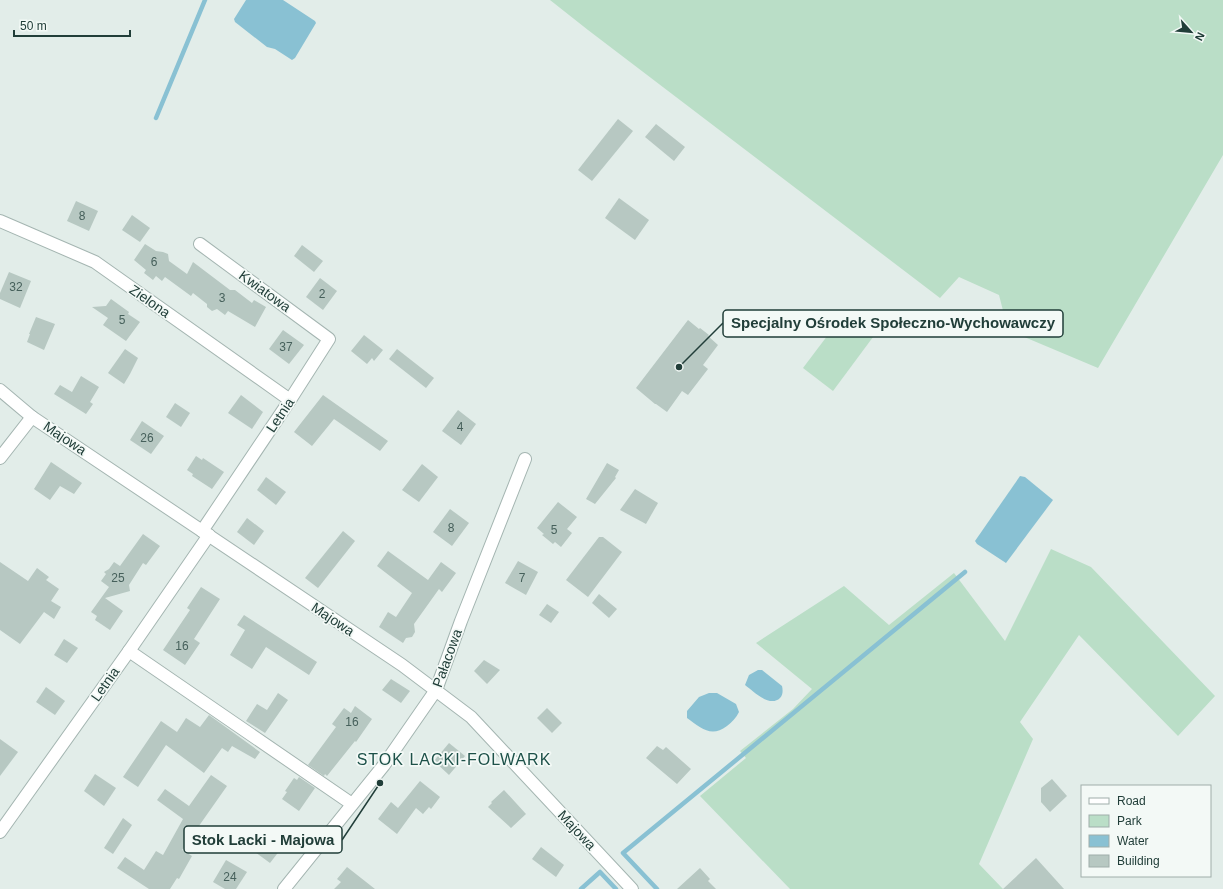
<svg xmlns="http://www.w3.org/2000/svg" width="1223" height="889" font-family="Helvetica,sans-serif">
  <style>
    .green { fill: #badec7 }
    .water { fill: #89c1d3 }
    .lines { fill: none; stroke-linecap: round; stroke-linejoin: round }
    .stream { stroke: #89c1d3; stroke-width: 4.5 }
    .building { fill: #b7c8c2 }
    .minor-casing { stroke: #a4b5b1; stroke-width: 14 }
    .minor { stroke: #fff; stroke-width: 12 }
    .labels { text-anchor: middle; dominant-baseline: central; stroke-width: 3.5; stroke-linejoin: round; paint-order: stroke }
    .number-label { font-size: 12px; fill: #46605b }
    .street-label { font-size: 14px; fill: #213e39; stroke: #f3f9f6 }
    .quarter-label { font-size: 16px; letter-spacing: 1px; fill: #1d5149; stroke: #f3f9f6 }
    .leader { fill: none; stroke: #213e39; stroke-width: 1.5 }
    .callout-dot { fill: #213e39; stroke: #f3f9f6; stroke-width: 1.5 }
    .callout { fill: #f3f9f6; stroke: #213e39; stroke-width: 1.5 }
    .callout-label { font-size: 15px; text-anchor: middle; font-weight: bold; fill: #213e39 }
  </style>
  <rect width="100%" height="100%" fill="#e2ede9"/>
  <!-- green -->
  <g class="green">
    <path d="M 550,0 L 1223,0 L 1223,155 L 1098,368 L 1008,330 L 999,295 L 959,277 L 940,298 L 588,30 Z"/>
    <path d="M 846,311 L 876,333 L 833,391 L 803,368 Z"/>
    <path d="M 1051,549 L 1091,567 L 1215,696 L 1178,736 L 1079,635 L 1020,722 L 1033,739 L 979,864 L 1003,889 L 790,889 L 700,796 L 746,758 L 740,751 L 793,709 L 812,689 L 756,643 L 844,586 L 889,625 L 954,573 L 1005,641 Z"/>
  </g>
  <!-- water -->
  <g class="water">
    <path d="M 246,0 L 283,0 L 315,21 L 316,23 L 295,58 L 292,60 L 275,49 L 267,47 L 235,22 L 234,19 Z"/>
    <path d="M 1020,476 L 1025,477 L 1053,500 L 1006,563 L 977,544 L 975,541 Z"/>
    <path d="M 758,670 L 762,670 L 782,686 C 783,690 783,695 780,698 C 770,708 753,691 745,685 L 749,675 Z"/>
    <path d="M 709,693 L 717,693 L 736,704 L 739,712 C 736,718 732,722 727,726 C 711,738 701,728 687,718 L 687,711 L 699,697 Z"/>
  </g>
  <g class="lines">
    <!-- stream -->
    <g class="stream">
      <path d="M 156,118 L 205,0"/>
      <path d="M 581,889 L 600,872 L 616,889"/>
      <path d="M 657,889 L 623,853 L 965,572"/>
    </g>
  </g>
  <!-- building -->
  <g class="building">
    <path d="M 618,119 L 633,131 L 592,181 L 578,170 Z"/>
    <path d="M 656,124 L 685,147 L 674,161 L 645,137 Z"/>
    <path d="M 619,198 L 649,220 L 635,240 L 605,218 Z"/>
    <path d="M 76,201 L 98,211 L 89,231 L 67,221 Z"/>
    <path d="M 132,215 L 150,228 L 140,242 L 122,230 Z"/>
    <path d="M 145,244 L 156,251 L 163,252 L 168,254 L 169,261 L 187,274 L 193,262 L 230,290 L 235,290 L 252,303 L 254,300 L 266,307 L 255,327 L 228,311 L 225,315 L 217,309 L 212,311 L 207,307 L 207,304 L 193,293 L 191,296 L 165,277 L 162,281 L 156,276 L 153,280 L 144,273 L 146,270 L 134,260 Z"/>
    <path d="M 302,245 L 323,261 L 314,272 L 294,256 Z"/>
    <path d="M 9,272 L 31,281 L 20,308 L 0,299 L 0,293 Z"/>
    <path d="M 320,278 L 337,291 L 323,310 L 306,297 Z"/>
    <path d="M 111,299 L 129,312 L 128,314 L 140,322 L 126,341 L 103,325 L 108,318 L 92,307 L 106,306 Z"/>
    <path d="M 36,317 L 55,324 L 44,350 L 27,342 L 30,334 L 29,334 Z"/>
    <path d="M 688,320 L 699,329 L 700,328 L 709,335 L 708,336 L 718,345 L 703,365 L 708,369 L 688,395 L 682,391 L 667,412 L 656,404 L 655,404 L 636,388 Z"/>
    <path d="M 283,330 L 304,345 L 289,364 L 269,349 Z"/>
    <path d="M 364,335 L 383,350 L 374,361 L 372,358 L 367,364 L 351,351 Z"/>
    <path d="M 125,349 L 138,358 L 130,374 L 124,384 L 108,373 Z"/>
    <path d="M 397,349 L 434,378 L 426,388 L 389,359 Z"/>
    <path d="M 81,376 L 99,387 L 90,402 L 93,404 L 86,414 L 54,394 L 60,385 L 72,392 Z"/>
    <path d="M 241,395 L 263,412 L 252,429 L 228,413 Z"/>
    <path d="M 323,395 L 388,441 L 380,451 L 334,419 L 312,446 L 294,432 Z"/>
    <path d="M 175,403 L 190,413 L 181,427 L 166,417 Z"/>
    <path d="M 458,410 L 476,424 L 461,445 L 442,431 Z"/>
    <path d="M 142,421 L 164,436 L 151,454 L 130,440 Z"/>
    <path d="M 196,456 L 202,460 L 203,458 L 224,472 L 212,489 L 192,476 L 193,474 L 187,470 Z"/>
    <path d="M 51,462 L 82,483 L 74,494 L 60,486 L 50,500 L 34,489 Z"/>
    <path d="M 607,463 L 619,470 L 615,477 L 616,478 L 595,504 L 586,499 Z"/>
    <path d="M 422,464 L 438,477 L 419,502 L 402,490 Z"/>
    <path d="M 266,477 L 286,492 L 276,505 L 257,490 Z"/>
    <path d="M 635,489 L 658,503 L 646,524 L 620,510 Z"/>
    <path d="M 558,502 L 577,517 L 567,529 L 572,533 L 561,547 L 555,542 L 553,544 L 542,535 L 544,534 L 537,528 Z"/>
    <path d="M 450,509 L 469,523 L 452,546 L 433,532 Z"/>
    <path d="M 247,518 L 264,531 L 254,545 L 237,532 Z"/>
    <path d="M 343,531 L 355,541 L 318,588 L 305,578 Z"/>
    <path d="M 143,534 L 160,546 L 146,565 L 143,563 L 129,585 L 130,591 L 105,598 L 123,611 L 110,630 L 95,620 L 97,616 L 91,612 L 109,587 L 101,581 L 106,574 L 104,572 L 109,569 L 114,562 L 120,566 Z"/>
    <path d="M 599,537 L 603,537 L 622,552 L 588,597 L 566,580 Z"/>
    <path d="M 388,551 L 428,580 L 441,562 L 456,573 L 442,592 L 439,589 L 414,624 L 415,632 L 412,637 L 406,638 L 403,643 L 379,627 L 388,612 L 396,617 L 412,593 L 377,566 Z"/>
    <path d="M 518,561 L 538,572 L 526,595 L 505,583 Z"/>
    <path d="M 0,562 L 28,581 L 37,568 L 49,577 L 46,580 L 59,589 L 51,601 L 61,607 L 54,619 L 44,612 L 20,644 L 0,630 Z"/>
    <path d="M 201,587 L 220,599 L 194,639 L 200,643 L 185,665 L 163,650 L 190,610 L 187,608 Z"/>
    <path d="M 599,594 L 617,609 L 609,618 L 592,603 Z"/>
    <path d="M 547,604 L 559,612 L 551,623 L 539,615 Z"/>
    <path d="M 244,615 L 317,662 L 309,675 L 266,647 L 252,669 L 230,655 L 245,630 L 237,625 Z"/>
    <path d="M 64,639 L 78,648 L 67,663 L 54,655 Z"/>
    <path d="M 484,660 L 500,670 L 487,684 L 474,671 Z"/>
    <path d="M 391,679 L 410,691 L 401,703 L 382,690 Z"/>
    <path d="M 46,687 L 65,701 L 55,715 L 36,702 Z"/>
    <path d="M 278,693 L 288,700 L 265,733 L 246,721 L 257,704 L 267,710 Z"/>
    <path d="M 355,706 L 372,719 L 356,742 L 355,741 L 327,776 L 325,774 L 324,776 L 308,765 L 336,727 L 332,724 L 344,708 L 351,713 Z"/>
    <path d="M 547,708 L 562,723 L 552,733 L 537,718 Z"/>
    <path d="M 209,715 L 260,752 L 255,759 L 232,746 L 228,752 L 222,748 L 204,773 L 166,745 L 138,787 L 123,777 L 161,721 L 177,732 L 186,718 L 200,727 Z"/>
    <path d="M 0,739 L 18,752 L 0,776 Z"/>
    <path d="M 449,743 L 465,756 L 449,775 L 434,761 Z"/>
    <path d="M 657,746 L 663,750 L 666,747 L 691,769 L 677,784 L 646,758 Z"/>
    <path d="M 95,774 L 116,788 L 104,806 L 84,791 Z"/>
    <path d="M 211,775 L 227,786 L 182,850 L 192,856 L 179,879 L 177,878 L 170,889 L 149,889 L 117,868 L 125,857 L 144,870 L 156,851 L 163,855 L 183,819 L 157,800 L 165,789 L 189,806 Z"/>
    <path d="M 299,777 L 315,788 L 299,811 L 282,799 L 287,792 L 285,791 L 294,778 L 297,780 Z"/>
    <path d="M 1052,779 L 1067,796 L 1050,812 L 1041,802 L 1041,788 Z"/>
    <path d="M 420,781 L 440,797 L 431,809 L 429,807 L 423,814 L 416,808 L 397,834 L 378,819 L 391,802 L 398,808 Z"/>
    <path d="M 504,790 L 526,814 L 511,828 L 488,807 L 492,803 L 491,802 Z"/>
    <path d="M 123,818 L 132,825 L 113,854 L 104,848 Z"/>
    <path d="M 272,829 L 287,841 L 270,863 L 255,852 Z"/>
    <path d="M 541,847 L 564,865 L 556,877 L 532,859 Z"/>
    <path d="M 1036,858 L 1064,889 L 1003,889 Z"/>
    <path d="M 226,860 L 247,872 L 236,889 L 225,889 L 213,882 Z"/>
    <path d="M 347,867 L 375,889 L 334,889 L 341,882 L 337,879 Z"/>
    <path d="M 700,868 L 710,879 L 708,881 L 716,889 L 677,889 Z"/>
  </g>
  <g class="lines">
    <defs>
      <g id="minor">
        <path d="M 0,221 L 95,262 L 290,400"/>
        <path d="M 200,244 L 329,339 L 290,400 L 202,531"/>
        <path d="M 0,390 L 32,417 L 402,665 L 471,717 L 632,889"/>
        <path d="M 0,458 L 32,417"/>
        <path d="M 129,651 L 352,804"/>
        <path d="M 0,832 L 129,651 L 209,535"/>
        <path d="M 284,889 L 384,765 L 436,690 L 461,621 L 525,459"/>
      </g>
    </defs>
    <!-- minor casing -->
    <use href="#minor" class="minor-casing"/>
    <!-- minor -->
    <use href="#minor" class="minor"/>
  </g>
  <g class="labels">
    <!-- number labels -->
    <g class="number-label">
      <text x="82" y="216">8</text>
      <text x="154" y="262">6</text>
      <text x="16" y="287">32</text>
      <text x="322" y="294">2</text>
      <text x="222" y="298">3</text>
      <text x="122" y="320">5</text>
      <text x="286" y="347">37</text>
      <text x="460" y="427">4</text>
      <text x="147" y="438">26</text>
      <text x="451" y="528">8</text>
      <text x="554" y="530">5</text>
      <text x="118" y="578">25</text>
      <text x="522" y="578">7</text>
      <text x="182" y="646">16</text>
      <text x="352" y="722">16</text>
      <text x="230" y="877">24</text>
    </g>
    <!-- street labels -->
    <g class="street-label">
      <text transform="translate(265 291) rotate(36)">Kwiatowa</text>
      <text transform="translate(150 301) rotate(35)">Zielona</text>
      <text transform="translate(280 415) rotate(-56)">Letnia</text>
      <text transform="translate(65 438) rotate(34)">Majowa</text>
      <text transform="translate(333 619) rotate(34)">Majowa</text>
      <text transform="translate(447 658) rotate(-70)">Pałacowa</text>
      <text transform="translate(105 684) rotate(-55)">Letnia</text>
      <text transform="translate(577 830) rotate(47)">Majowa</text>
    </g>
    <!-- quarter labels -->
    <g class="quarter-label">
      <text x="454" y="759">STOK LACKI-FOLWARK</text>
    </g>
  </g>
  <!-- callouts -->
  <path class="leader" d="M679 367L723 323M380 783L342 840"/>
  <g class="callout-dot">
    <circle cx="679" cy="367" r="4"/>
    <circle cx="380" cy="783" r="4"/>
  </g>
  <g class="callout">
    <rect x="723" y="310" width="340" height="27" rx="4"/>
    <rect x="184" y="826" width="158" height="27" rx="4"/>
  </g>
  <g class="callout-label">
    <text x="893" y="328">Specjalny Ośrodek Społeczno-Wychowawczy</text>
    <text x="263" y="845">Stok Lacki - Majowa</text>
  </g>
  <!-- legend -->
  <rect x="1081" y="785" width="130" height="92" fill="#f3f9f6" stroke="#9faeaa"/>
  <rect x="1089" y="798" width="20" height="6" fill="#ffffff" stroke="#9faeaa"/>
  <text x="1117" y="805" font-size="12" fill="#213e39">Road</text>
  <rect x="1089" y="815" width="20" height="12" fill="#badec7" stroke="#9faeaa"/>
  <text x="1117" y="825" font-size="12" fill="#213e39">Park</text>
  <rect x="1089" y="835" width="20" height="12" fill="#89c1d3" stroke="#9faeaa"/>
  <text x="1117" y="845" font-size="12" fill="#213e39">Water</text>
  <rect x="1089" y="855" width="20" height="12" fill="#b7c8c2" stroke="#9faeaa"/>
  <text x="1117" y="865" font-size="12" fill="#213e39">Building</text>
  <!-- north arrow -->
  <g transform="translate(1191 32) rotate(117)" stroke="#f3f9f6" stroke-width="3" paint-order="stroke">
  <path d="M0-3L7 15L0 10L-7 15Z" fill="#213e39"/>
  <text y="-6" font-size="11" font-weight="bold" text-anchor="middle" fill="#213e39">N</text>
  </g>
  <!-- scale -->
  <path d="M14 30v6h116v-6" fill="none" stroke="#213e39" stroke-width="2"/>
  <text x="20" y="30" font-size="12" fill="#213e39" stroke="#f3f9f6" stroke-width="3" paint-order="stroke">50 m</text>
</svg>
